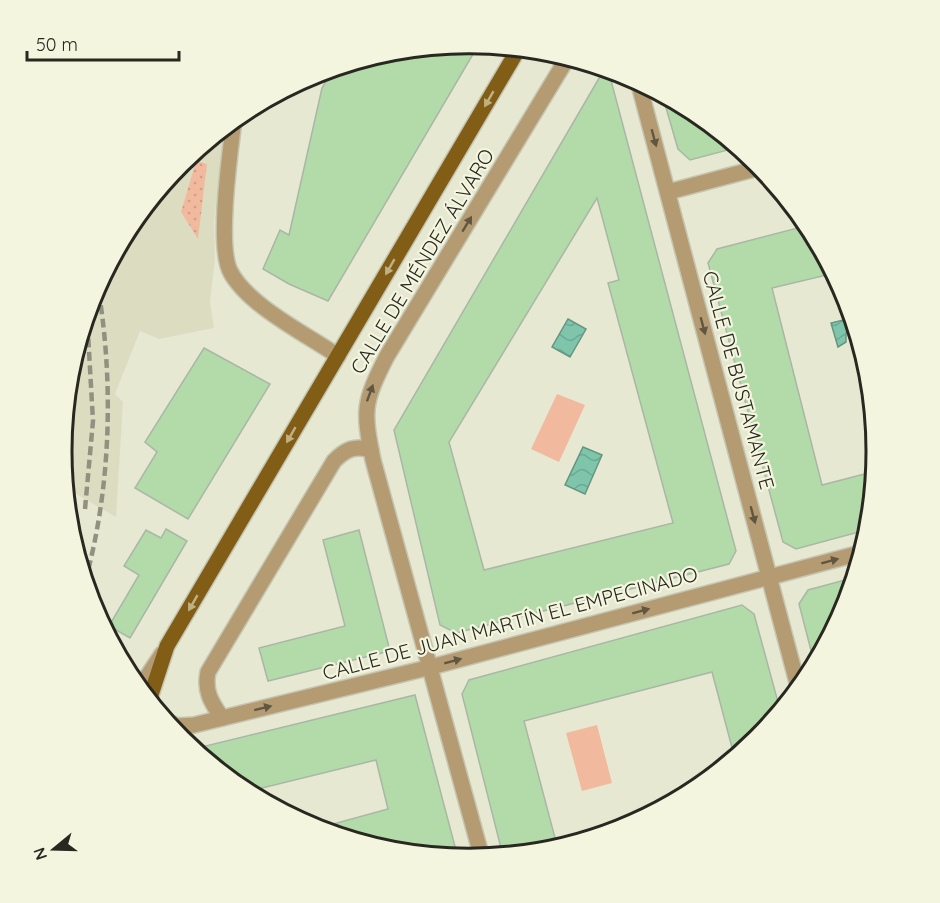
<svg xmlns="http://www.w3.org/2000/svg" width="940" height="903" font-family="Quicksand,sans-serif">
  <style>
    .built { fill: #dcddc0 }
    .grass { fill: url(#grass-dots) }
    .garden { fill: #f1ba9e }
    .water { fill: url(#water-waves); stroke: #649682; stroke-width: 1.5 }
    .building { fill: #b3dba9; stroke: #a9b7a6; stroke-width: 1.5; fill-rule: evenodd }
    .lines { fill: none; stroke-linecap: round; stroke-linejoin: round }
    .minor-casing { stroke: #c5c5b2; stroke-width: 18 }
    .major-casing { stroke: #c5c5b2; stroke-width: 18 }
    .minor { stroke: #b49b72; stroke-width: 15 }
    .major { stroke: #815d16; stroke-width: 15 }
    .rail { stroke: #909181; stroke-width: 4.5; stroke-dasharray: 9 4.5; stroke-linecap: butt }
    .oneway { fill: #c0b185 }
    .oneway2 { fill: #605641 }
    .labels { text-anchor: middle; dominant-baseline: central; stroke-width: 4.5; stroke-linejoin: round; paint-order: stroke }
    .street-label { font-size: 20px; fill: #282820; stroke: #f4f5df }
    .rim { fill: none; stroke: #282820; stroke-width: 3 }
  </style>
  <defs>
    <pattern id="grass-dots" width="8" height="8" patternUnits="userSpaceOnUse" patternTransform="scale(1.5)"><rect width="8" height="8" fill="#f1ba9e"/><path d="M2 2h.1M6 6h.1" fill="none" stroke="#cfa088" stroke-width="1.8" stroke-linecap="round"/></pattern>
    <pattern id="water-waves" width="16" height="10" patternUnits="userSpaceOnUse" patternTransform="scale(1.5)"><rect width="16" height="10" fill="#7ec5ac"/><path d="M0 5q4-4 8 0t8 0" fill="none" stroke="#6da994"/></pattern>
  </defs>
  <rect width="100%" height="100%" fill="#e7e8d2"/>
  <!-- built -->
  <path class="built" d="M 224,128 L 214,223 L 215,259 L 210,302 L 214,328 L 159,339 L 140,331 L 115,394 L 123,402 L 116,517 L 66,488 L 62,451 L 70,372 L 93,295 L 131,225 L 182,163 Z"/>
  <!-- grass -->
  <path class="grass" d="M 196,161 L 207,164 L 198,239 L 181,212 Z"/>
  <!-- garden -->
  <g class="garden">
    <path d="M 557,394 L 585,405 L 559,462 L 531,449 Z"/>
    <path d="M 597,725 L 612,783 L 582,791 L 566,733 Z"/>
  </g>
  <!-- water -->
  <g class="water">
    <path d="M 568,319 L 586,329 L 570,357 L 552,347 Z"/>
    <path d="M 847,319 L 851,326 L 846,333 L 846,342 L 838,347 L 831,323 Z"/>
    <path d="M 583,447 L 602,455 L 585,494 L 565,485 Z"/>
  </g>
  <!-- building -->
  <g class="building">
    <path d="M 470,44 L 479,44 L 328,301 L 289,284 L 263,269 L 280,230 L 289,235 L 322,88 L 333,69 L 391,51 Z"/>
    <path d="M 605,68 L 608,69 L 736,551 L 729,564 L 456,633 L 440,625 L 394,430 ZM 597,198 L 619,280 L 608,283 L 673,523 L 484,570 L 449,442 Z"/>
    <path d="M 662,94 L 697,112 L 739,147 L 690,160 L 678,149 Z"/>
    <path d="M 809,225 L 835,273 L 772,288 L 822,485 L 876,471 L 870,529 L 796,549 L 783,542 L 708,263 L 717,249 Z"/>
    <path d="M 204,348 L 270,384 L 188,519 L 135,488 L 157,452 L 145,442 Z"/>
    <path d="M 166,529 L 187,541 L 130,638 L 109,626 L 139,575 L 124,566 L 146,530 L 161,538 Z"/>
    <path d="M 359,530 L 390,651 L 268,681 L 259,648 L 345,626 L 323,540 Z"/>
    <path d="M 856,577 L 847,608 L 815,666 L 799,604 L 808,590 Z"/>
    <path d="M 742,605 L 754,614 L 781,713 L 758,740 L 735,759 L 712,672 L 524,721 L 558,849 L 503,856 L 462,694 L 469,680 Z"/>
    <path d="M 415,695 L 458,858 L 390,852 L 315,829 L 388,809 L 376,760 L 246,792 L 193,749 Z"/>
  </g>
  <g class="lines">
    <defs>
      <g id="minor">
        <path d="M 638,81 L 799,690"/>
        <path d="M 234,120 C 230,153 217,244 230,271 C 247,305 306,334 338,356"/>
        <path d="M 668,192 L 762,167"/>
        <path d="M 139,689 L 162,654"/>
        <path d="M 222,718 C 211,702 204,691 208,672 L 334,461 C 346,449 355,445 371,450"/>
        <path d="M 166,721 L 177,726 L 194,725 L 431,667 L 864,552"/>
        <path d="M 482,858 L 373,460 C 363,410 363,403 387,356 L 568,57"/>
      </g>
      <path id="major" d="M 149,701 L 167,646 L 519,48"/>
    </defs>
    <!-- minor casing -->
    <use href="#minor" class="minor-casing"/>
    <!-- major casing -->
    <use href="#major" class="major-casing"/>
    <!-- minor -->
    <use href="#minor" class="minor"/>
    <!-- major -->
    <use href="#major" class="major"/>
    <!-- rail -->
    <g class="rail">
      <path d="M 63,460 L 69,381"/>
      <path d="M 85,509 L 93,421 L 87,316"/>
      <path d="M 85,582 C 111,488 114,383 98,287"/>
    </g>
  </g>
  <!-- one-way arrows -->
  <defs><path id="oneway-solid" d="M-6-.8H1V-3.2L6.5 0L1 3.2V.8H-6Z" transform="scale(1.5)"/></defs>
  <g class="oneway">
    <use href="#oneway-solid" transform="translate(489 99) rotate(120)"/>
    <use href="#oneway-solid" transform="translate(390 267) rotate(120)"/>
    <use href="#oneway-solid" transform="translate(291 435) rotate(120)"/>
    <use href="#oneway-solid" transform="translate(193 603) rotate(120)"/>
  </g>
  <g class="oneway2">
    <use href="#oneway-solid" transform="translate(654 138) rotate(75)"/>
    <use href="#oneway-solid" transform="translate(467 224) rotate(-59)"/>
    <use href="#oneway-solid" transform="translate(703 326) rotate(75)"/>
    <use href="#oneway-solid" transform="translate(370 393) rotate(-70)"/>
    <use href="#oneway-solid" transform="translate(753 515) rotate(75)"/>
    <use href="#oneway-solid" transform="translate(830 561) rotate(-15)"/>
    <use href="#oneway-solid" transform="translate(641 611) rotate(-15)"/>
    <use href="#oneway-solid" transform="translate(453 661) rotate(-15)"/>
    <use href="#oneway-solid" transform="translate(263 708) rotate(-14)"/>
  </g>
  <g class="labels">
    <!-- street labels -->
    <g class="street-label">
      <text transform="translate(422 261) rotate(-59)">CALLE DE MÉNDEZ ÁLVARO</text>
      <text transform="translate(739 380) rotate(75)">CALLE DE BUSTAMANTE</text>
      <text transform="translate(510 623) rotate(-15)">CALLE DE JUAN MARTÍN EL EMPECINADO</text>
    </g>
  </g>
  <!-- crop -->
  <path d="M0 0H940V903H0ZM72 451a397 397 0 1 1 794 0a397 397 0 1 1-794 0Z" fill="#f4f5df" fill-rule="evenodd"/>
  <path class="rim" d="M72 451a397 397 0 1 1 794 0a397 397 0 1 1-794 0Z"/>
  <!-- north arrow -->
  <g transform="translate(54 849) rotate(251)" stroke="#f4f5df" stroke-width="4.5" paint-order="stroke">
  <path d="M0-4.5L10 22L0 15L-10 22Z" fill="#282820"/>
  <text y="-9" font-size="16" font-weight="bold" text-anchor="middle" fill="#282820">N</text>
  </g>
  <!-- scale -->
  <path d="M27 51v9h152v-9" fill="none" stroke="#282820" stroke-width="3"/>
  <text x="36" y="51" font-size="18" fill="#282820" stroke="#f4f5df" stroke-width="4.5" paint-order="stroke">50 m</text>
</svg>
